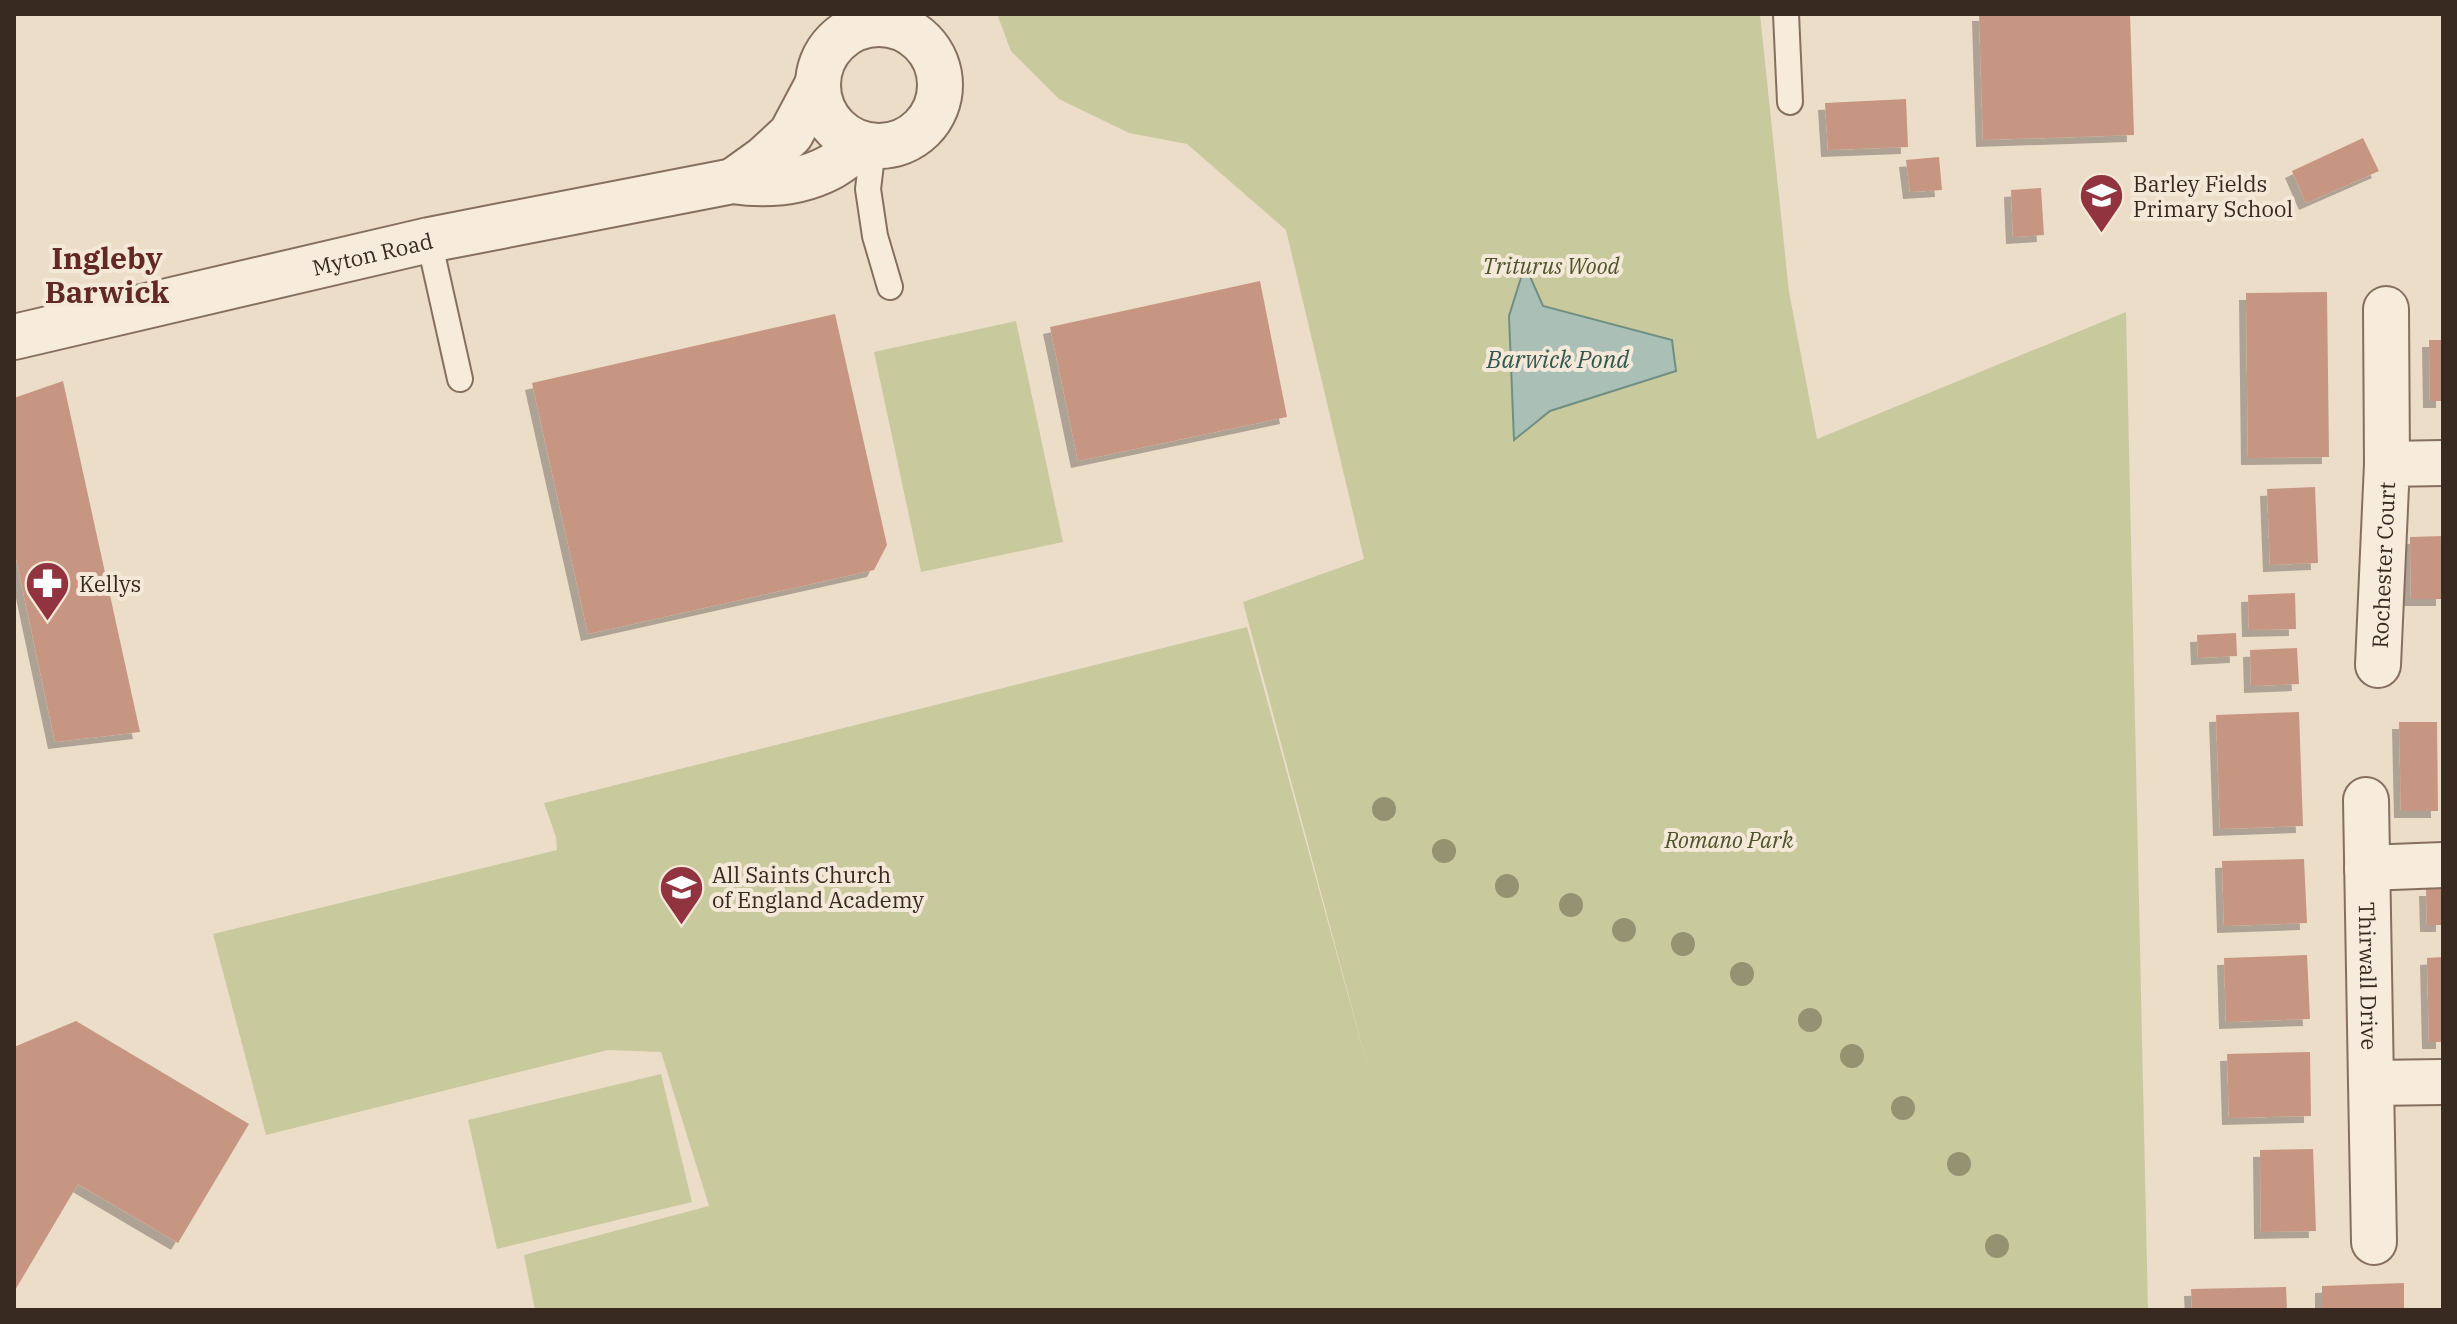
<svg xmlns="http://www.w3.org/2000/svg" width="2457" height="1324" font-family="'IBM Plex Serif',serif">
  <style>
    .green { fill: #c9c99e }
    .water { fill: #aac0b7; stroke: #708f83; stroke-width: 2 }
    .building { fill: #c79682; filter: url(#shadow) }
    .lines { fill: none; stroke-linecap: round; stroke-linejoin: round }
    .service-casing { stroke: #876f5f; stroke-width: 28 }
    .minor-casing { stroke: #876f5f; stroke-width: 48 }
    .service { stroke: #f7ebdc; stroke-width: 24 }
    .minor { stroke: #f7ebdc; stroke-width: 44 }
    .tree { fill: #959272 }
    .labels { text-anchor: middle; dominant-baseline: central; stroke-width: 8; stroke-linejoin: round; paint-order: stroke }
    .poi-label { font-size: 22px; fill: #392a21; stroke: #f4e8d8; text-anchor: start }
    .street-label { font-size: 22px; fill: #392a21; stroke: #f4e8d8 }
    .park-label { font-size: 22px; font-style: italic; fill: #4e542a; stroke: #f4e8d8 }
    .water-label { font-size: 24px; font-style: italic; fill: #325750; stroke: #f4e8d8 }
    .district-label { font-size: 30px; font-weight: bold; fill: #622924; stroke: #f4e8d8 }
  </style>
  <defs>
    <filter id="shadow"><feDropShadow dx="-7" dy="7" stdDeviation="0" flood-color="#0004"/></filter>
  </defs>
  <rect width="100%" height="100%" fill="#ecddc9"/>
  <!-- green -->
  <g class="green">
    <path d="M 997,14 L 1760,14 L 1789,292 L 1817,439 L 2126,312 L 2148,1310 L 535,1310 L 524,1255 L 709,1206 L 661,1052 L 608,1050 L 266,1135 L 213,934 L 557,850 L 556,837 L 544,803 L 1247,627 L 1371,1079 L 1243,602 L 1364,559 L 1286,230 L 1187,144 L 1129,133 L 1059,99 L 1011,51 Z"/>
    <path d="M 1016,321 L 1063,542 L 921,572 L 874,352 Z"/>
    <path d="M 661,1074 L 692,1202 L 497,1249 L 468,1120 Z"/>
  </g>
  <!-- water -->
  <path class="water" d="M 1525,265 L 1543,306 L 1672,340 L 1676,371 L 1550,411 L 1514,440 L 1509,316 Z"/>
  <!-- building -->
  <g class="building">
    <path d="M 1979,14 L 2130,14 L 2134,135 L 1983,140 Z"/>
    <path d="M 1906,99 L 1908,147 L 1828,150 L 1825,103 Z"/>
    <path d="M 2363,138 L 2379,171 L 2306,203 L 2292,171 Z"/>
    <path d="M 1939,157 L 1942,190 L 1910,192 L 1906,160 Z"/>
    <path d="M 2041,188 L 2044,235 L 2013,237 L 2011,190 Z"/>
    <path d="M 1260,281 L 1287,417 L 1078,461 L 1050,327 Z"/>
    <path d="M 2327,292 L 2329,457 L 2248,458 L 2246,293 Z"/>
    <path d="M 835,314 L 887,545 L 874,570 L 588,634 L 532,383 Z"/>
    <path d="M 2429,340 L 2443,340 L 2443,401 L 2430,401 Z"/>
    <path d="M 63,381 L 140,732 L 55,742 L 14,549 L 14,398 Z"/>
    <path d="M 2315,487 L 2318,563 L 2270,565 L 2267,489 Z"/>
    <path d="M 2443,536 L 2443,599 L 2411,599 L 2410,537 Z"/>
    <path d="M 2295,593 L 2296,629 L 2249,630 L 2248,595 Z"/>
    <path d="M 2236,633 L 2237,656 L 2198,658 L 2197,635 Z"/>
    <path d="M 2297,648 L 2299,684 L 2251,686 L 2250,650 Z"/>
    <path d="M 2299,712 L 2303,826 L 2220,829 L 2216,715 Z"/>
    <path d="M 2399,722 L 2437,722 L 2438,811 L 2401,811 Z"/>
    <path d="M 2304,859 L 2307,923 L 2224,926 L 2222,861 Z"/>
    <path d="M 2426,889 L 2443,889 L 2443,925 L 2427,925 Z"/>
    <path d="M 2307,955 L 2310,1019 L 2226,1022 L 2224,958 Z"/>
    <path d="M 2443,957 L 2443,1042 L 2429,1042 L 2427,958 Z"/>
    <path d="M 76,1021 L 249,1124 L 178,1243 L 78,1184 L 14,1292 L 14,1047 Z"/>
    <path d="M 2310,1052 L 2311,1116 L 2229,1118 L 2227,1054 Z"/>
    <path d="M 2313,1149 L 2316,1231 L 2261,1232 L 2260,1150 Z"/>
    <path d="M 2404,1283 L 2404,1310 L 2322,1310 L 2322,1286 Z"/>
    <path d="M 2286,1287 L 2287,1310 L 2192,1310 L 2191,1289 Z"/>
  </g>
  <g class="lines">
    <defs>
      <g id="service">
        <path d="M 858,14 L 860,26"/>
        <path d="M 1786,14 L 1790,102"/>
        <path d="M 873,147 L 868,189 L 875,236 L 890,287"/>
        <path d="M 429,240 L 460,379"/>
      </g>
      <g id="minor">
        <circle cx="879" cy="85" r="61"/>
        <path d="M 733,181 L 765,158 L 791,134 L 817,85"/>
        <path d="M 2386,309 L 2387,464"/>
        <path id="s1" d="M 14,337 L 429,240 L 733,181 C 766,186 801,183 831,167 C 842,161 852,152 862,145"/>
        <path id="s2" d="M 2378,665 L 2387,464 L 2443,463"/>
        <path id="s3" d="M 2366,800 L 2371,1083 L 2443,1082"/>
        <path d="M 2367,868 L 2443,865"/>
        <path d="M 2371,1083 L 2374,1242"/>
      </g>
    </defs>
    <!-- service casing -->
    <use href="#service" class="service-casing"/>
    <!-- minor casing -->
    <use href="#minor" class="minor-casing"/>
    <!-- service -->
    <use href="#service" class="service"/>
    <!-- minor -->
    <use href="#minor" class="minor"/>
  </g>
  <!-- trees -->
  <g class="tree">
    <circle cx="1384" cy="809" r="12"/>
    <circle cx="1444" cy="851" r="12"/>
    <circle cx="1507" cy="886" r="12"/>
    <circle cx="1571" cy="905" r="12"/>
    <circle cx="1624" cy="930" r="12"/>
    <circle cx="1683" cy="944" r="12"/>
    <circle cx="1742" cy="974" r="12"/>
    <circle cx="1810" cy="1020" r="12"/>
    <circle cx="1852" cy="1056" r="12"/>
    <circle cx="1903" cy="1108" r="12"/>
    <circle cx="1959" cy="1164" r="12"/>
    <circle cx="1997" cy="1246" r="12"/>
  </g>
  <!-- icons -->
  <defs>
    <symbol id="school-pin" viewBox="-11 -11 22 30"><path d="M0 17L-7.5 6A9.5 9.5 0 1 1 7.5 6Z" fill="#923340" stroke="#f4e8d8"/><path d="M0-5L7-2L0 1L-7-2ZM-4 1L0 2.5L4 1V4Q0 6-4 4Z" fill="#fff"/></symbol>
    <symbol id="pharmacy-pin" viewBox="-11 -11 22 30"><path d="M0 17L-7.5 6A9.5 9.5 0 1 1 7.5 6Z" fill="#923340" stroke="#f4e8d8"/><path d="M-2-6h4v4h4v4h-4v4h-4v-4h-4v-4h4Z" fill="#fff"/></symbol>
  </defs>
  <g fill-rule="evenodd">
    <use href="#school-pin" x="2076" y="170" width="51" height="69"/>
    <use href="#pharmacy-pin" x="22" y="558" width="51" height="69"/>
    <use href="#school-pin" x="656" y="862" width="51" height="69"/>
  </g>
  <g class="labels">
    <!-- poi labels -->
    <g class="poi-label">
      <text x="2133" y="183">Barley Fields<tspan x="2133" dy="25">Primary School</tspan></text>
      <text x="79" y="583">Kellys</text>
      <text x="712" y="874">All Saints Church<tspan x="712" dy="25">of England Academy</tspan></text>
    </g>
    <!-- street labels -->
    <g class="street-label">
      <text stroke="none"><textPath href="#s1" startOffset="368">Myton Road</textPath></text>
      <text stroke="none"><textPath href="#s2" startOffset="100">Rochester Court</textPath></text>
      <text stroke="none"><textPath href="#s3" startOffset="176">Thirwall Drive</textPath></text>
    </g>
    <!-- park labels -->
    <g class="park-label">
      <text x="1551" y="265">Triturus Wood</text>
      <text x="1729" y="839">Romano Park</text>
    </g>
    <!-- water labels -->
    <g class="water-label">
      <text x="1558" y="359">Barwick Pond</text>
    </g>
    <!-- district labels -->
    <g class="district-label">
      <text x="107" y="257">Ingleby<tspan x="107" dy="34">Barwick</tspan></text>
    </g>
  </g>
  <!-- border -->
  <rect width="2457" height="1324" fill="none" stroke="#392a21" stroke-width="32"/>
</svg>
